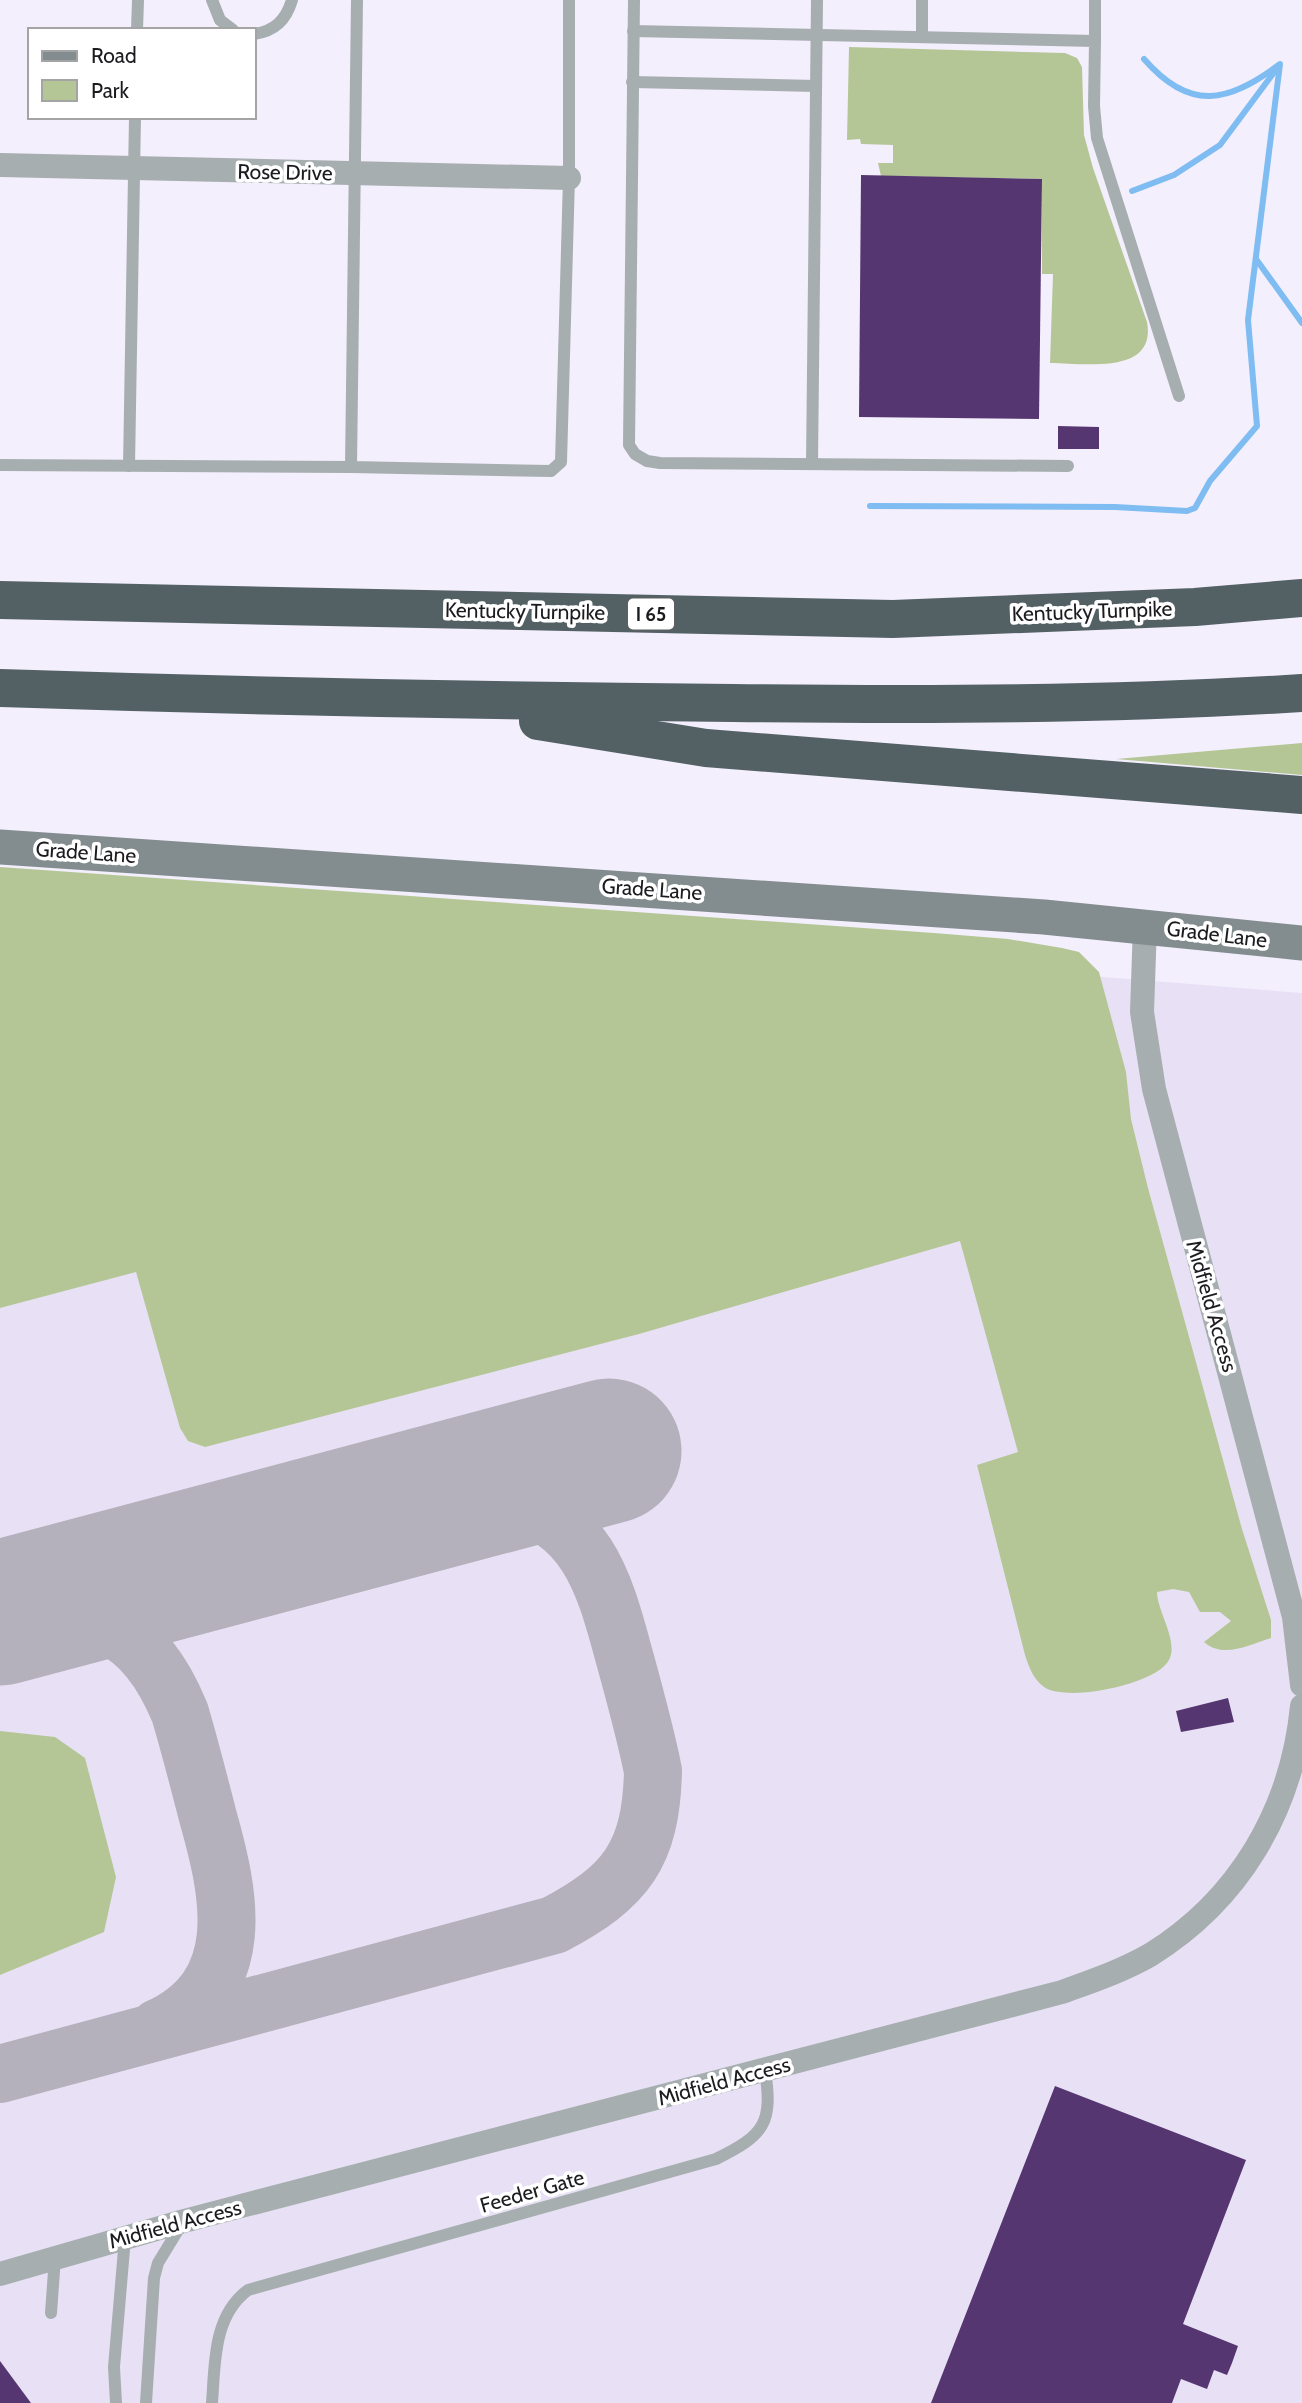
<svg xmlns="http://www.w3.org/2000/svg" width="1302" height="2403" font-family="Cabin,sans-serif">
  <style>
    .built { fill: #e8e1f5 }
    .green { fill: #b5c696 }
    .lines { fill: none; stroke-linecap: round; stroke-linejoin: round }
    .stream { stroke: #7ebcf2; stroke-width: 6 }
    .taxiway { stroke: #b4b0bc; stroke-width: 58 }
    .runway { stroke: #b4b0bc; stroke-width: 145 }
    .building { fill: #563670 }
    .service { stroke: #a7aeb0; stroke-width: 12 }
    .minor { stroke: #a7aeb0; stroke-width: 24 }
    .secondary { stroke: #838d8f; stroke-width: 35 }
    .motorway { stroke: #536165; stroke-width: 38 }
    .labels { text-anchor: middle; dominant-baseline: central; stroke-width: 7; stroke-linejoin: round; paint-order: stroke }
    .shield { fill: #fff; stroke: #605f62; stroke-width: 2 }
    .shield-label { font-size: 19px; font-weight: bold; fill: #1c1b1f }
    .street-label { font-size: 21px; fill: #1c1b1f; stroke: #fff }
  </style>
  <rect width="100%" height="100%" fill="#f4effd"/>
  <!-- built -->
  <path class="built" d="M 0,888 L 1302,993 L 1302,2403 L 0,2403 Z"/>
  <!-- green -->
  <g class="green">
    <path d="M 849,47 L 1065,53 L 1077,58 L 1082,67 L 1084,135 L 1093,168 L 1147,322 C 1157,376 1082,363 1050,363 L 1053,274 L 1042,274 L 1042,179 L 881,176 L 878,163 L 893,163 L 893,145 L 861,144 L 860,139 L 847,140 Z"/>
    <path d="M 1302,743 L 1302,775 L 1116,759 Z"/>
    <path d="M 0,867 L 934,933 L 1008,939 L 1062,948 L 1079,952 L 1099,972 L 1126,1072 L 1131,1119 L 1148,1188 L 1242,1529 L 1271,1620 L 1271,1638 C 1249,1645 1223,1659 1204,1642 L 1231,1621 L 1220,1612 L 1200,1612 L 1189,1592 L 1173,1589 L 1157,1592 C 1157,1611 1179,1641 1169,1660 C 1157,1684 1067,1703 1044,1687 C 1033,1679 1029,1667 1025,1655 L 977,1465 L 1018,1452 L 960,1241 L 639,1334 L 205,1447 L 188,1441 L 180,1428 L 136,1272 L 0,1308 Z"/>
    <path d="M 0,1731 L 55,1737 L 85,1758 L 116,1877 L 104,1932 L 0,1975 Z"/>
  </g>
  <g class="lines">
    <!-- stream -->
    <g class="stream">
      <path d="M 1132,191 L 1174,175 L 1220,145 L 1275,71"/>
      <path d="M 1256,259 L 1302,323"/>
      <path d="M 870,506 L 1115,507 L 1187,511 L 1195,508 L 1210,481 L 1257,426 L 1248,320 L 1280,64 C 1228,103 1190,112 1144,59"/>
    </g>
    <!-- taxiway -->
    <g class="taxiway">
      <path d="M 0,1614 C 91,1607 143,1623 180,1713 C 190,1747 199,1782 208,1817 C 230,1895 250,1986 158,2028"/>
      <path d="M 0,2074 L 554,1925 C 626,1887 651,1855 653,1771 C 645,1731 634,1692 623,1652 C 603,1578 586,1519 502,1498 C 482,1493 459,1496 438,1496"/>
    </g>
    <!-- runway -->
    <path class="runway" d="M 0,1613 L 609,1451"/>
  </g>
  <!-- building -->
  <g class="building">
    <path d="M 861,175 L 1042,179 L 1039,419 L 859,417 Z"/>
    <path d="M 1058,426 L 1099,427 L 1099,449 L 1058,449 Z"/>
    <path d="M 1228,1698 L 1234,1722 L 1181,1732 L 1176,1711 Z"/>
    <path d="M 1055,2086 L 1246,2160 L 1183,2324 L 1238,2346 L 1232,2363 L 1227,2375 L 1214,2370 L 1207,2389 L 1181,2379 L 1172,2403 L 931,2403 Z"/>
    <path d="M 0,2361 L 31,2403 L 0,2403 Z"/>
  </g>
  <g class="lines">
    <!-- service -->
    <g class="service">
      <path d="M 212,0 L 220,20 L 233,30"/>
      <path d="M 357,0 L 351,467 L 551,471 L 561,462 L 569,178 L 569,0"/>
      <path d="M 634,0 L 629,445 L 635,454 L 647,461 L 660,463 L 1068,466"/>
      <path d="M 922,0 L 922,36"/>
      <path d="M 137,30 L 138,0"/>
      <path d="M 633,31 L 1095,41 L 1094,106 L 1097,138 L 1179,396"/>
      <path d="M 254,34 C 275,31 286,20 292,0"/>
      <path d="M 1095,41 L 1095,0"/>
      <path d="M 632,82 L 816,86"/>
      <path d="M 812,464 L 817,0"/>
      <path d="M 0,465 L 351,467"/>
      <path d="M 129,466 L 135,117"/>
      <path d="M 51,2313 L 55,2257"/>
      <path d="M 116,2403 L 114,2367 L 125,2238"/>
      <path d="M 146,2403 L 154,2278 L 158,2263 L 183,2222"/>
      <path d="M 212,2403 C 215,2363 213,2316 248,2290 L 716,2159 C 765,2135 773,2123 765,2070"/>
    </g>
    <!-- minor -->
    <g class="minor">
      <path d="M 0,165 L 569,178"/>
      <path d="M 1145,925 L 1142,1012 L 1154,1089 L 1294,1617 L 1302,1685"/>
      <path d="M 0,2274 L 184,2221 L 1062,1992 C 1092,1981 1122,1971 1150,1955 C 1239,1900 1292,1810 1302,1706"/>
    </g>
    <!-- secondary -->
    <path class="secondary" d="M 0,847 L 1044,917 L 1302,943"/>
    <!-- motorway -->
    <g class="motorway">
      <path d="M 0,600 L 893,619 L 1195,607 L 1302,598"/>
      <path d="M 0,688 C 244,696 488,701 733,703 C 923,705 1112,705 1302,693"/>
      <path d="M 538,721 L 706,748 L 1302,795"/>
    </g>
  </g>
  <g class="labels">
    <!-- shield labels -->
    <rect class="shield" x="628" y="598.5" width="46" height="31" rx="5"/>
    <g class="shield-label">
      <text x="651" y="614">I 65</text>
    </g>
    <!-- street labels -->
    <g class="street-label">
      <text transform="translate(285 172) rotate(1)">Rose Drive</text>
      <text transform="translate(525 611) rotate(1)">Kentucky Turnpike</text>
      <text transform="translate(1092 611) rotate(-2)">Kentucky Turnpike</text>
      <text transform="translate(86 852) rotate(4)">Grade Lane</text>
      <text transform="translate(652 889) rotate(4)">Grade Lane</text>
      <text transform="translate(1217 934) rotate(7)">Grade Lane</text>
      <text transform="translate(1212 1306) rotate(74)">Midfield Access</text>
      <text transform="translate(724 2081) rotate(-15)">Midfield Access</text>
      <text transform="translate(532 2191) rotate(-16)">Feeder Gate</text>
      <text transform="translate(175 2224) rotate(-15)">Midfield Access</text>
    </g>
  </g>
  <!-- legend -->
  <rect x="28" y="28" width="228" height="91" fill="#ffffff" stroke="#a4a4a5" stroke-width="2"/>
  <rect x="42" y="51" width="35" height="10" fill="#838d8f" stroke="#a4a4a5" stroke-width="2"/>
  <text x="91" y="63" font-size="21" fill="#1c1b1f">Road</text>
  <rect x="42" y="80" width="35" height="21" fill="#b5c696" stroke="#a4a4a5" stroke-width="2"/>
  <text x="91" y="98" font-size="21" fill="#1c1b1f">Park</text>
</svg>
